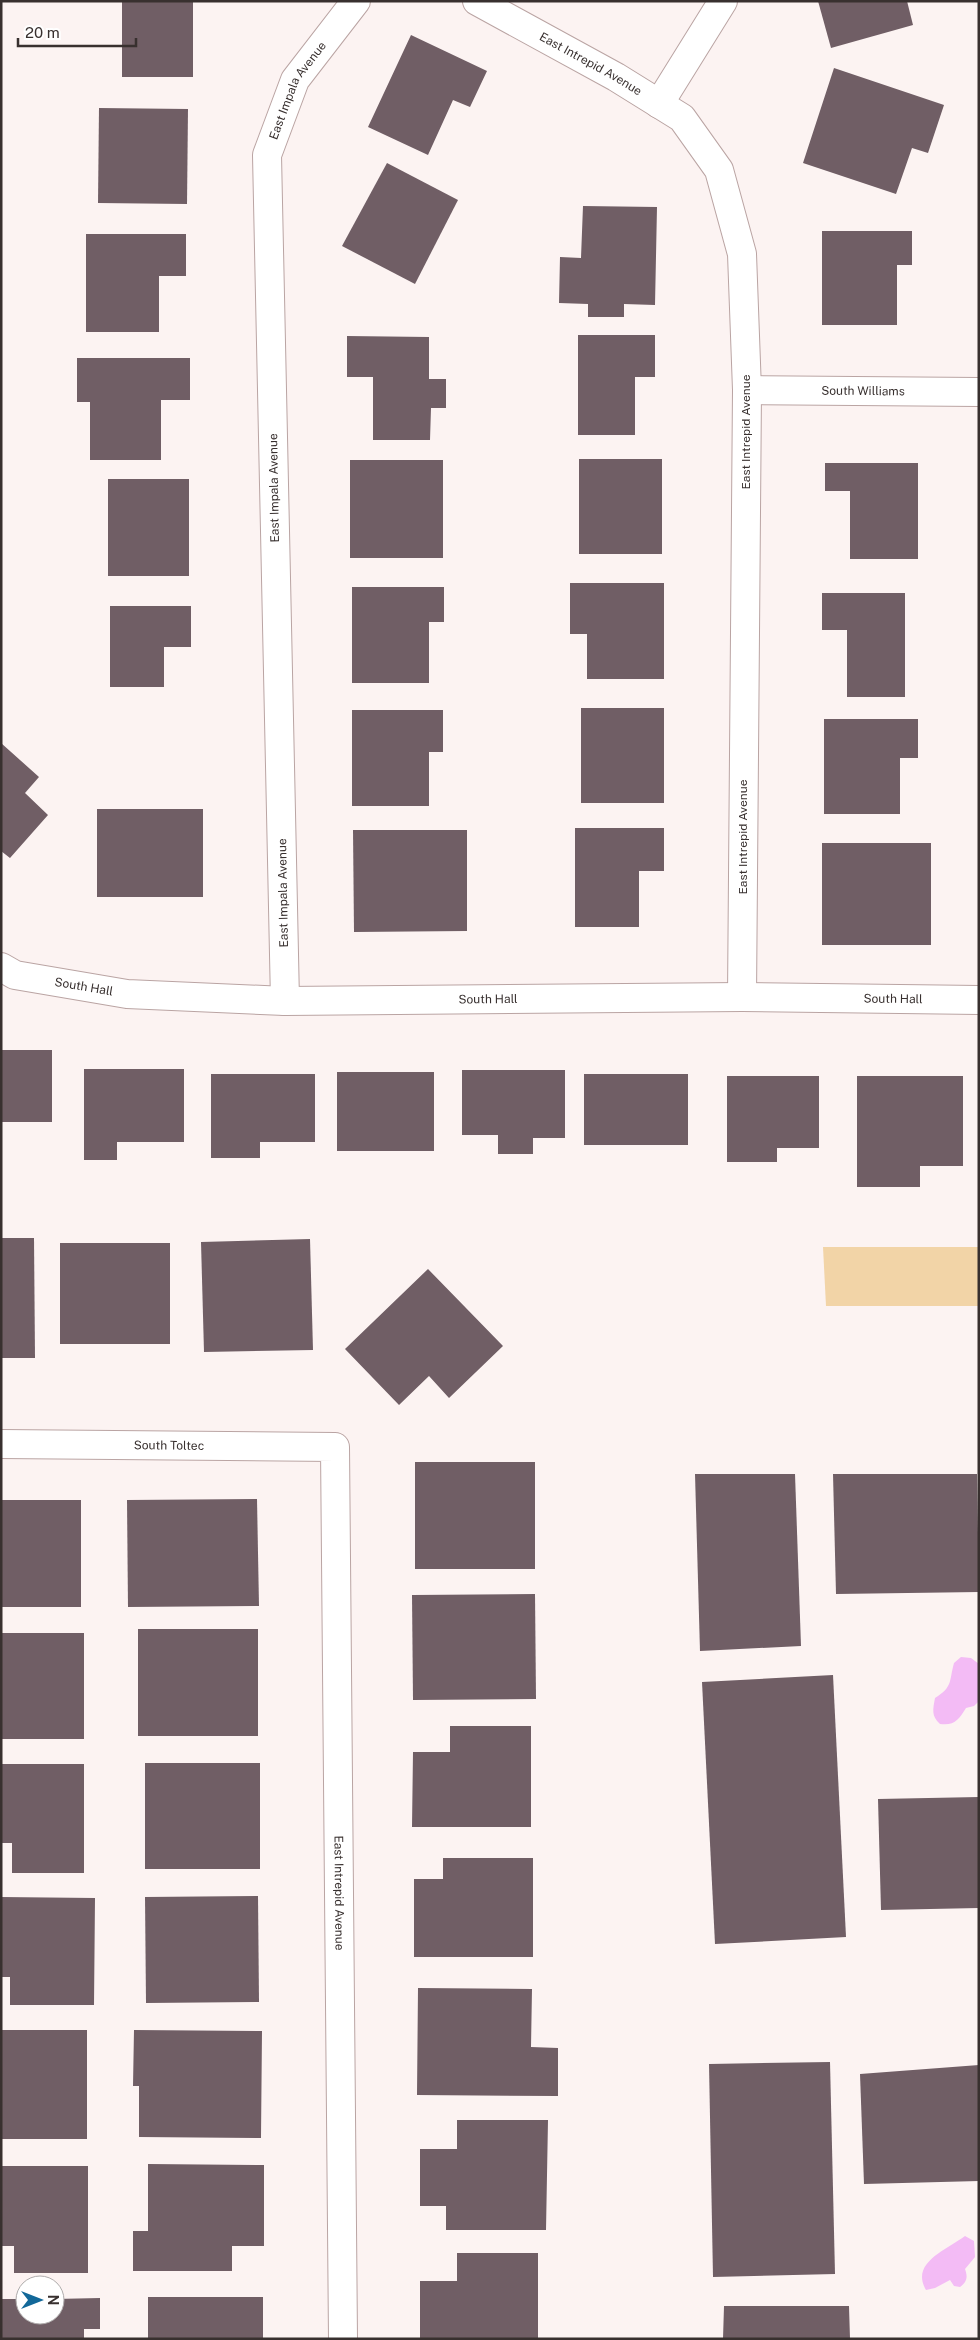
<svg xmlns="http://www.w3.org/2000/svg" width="980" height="2340" font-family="'Public Sans',sans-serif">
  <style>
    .green { fill: #f2d4a7 }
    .water { fill: #f3bbf5 }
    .building { fill: #705e65 }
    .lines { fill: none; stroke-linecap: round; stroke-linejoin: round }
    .minor-casing { stroke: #baa4a3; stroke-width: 30 }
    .minor { stroke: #fff; stroke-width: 28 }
    .labels { text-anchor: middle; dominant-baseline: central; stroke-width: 5; stroke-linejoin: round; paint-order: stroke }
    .street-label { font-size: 12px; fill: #38302f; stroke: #fff }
  </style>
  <rect width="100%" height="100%" fill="#fcf3f2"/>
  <!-- green -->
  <path class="green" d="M 823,1247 L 979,1247 L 979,1306 L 826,1306 Z"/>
  <!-- water -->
  <g class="water">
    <path d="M 961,1657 L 971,1658 L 979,1664 L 979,1701 L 974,1706 L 966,1708 C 959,1719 955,1726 940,1724 C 931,1716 933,1709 935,1698 C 953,1687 949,1681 954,1663 Z"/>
    <path d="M 965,2236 L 974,2241 L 975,2257 L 965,2269 C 968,2277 967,2282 960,2287 L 954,2286 L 950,2280 L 935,2288 L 926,2290 C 910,2263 946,2250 965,2236 Z"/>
  </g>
  <!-- building -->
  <g class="building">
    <rect x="122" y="1" width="71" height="76"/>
    <path d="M 818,1 L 907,1 L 913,25 L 831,48 Z"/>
    <path d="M 411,35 L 487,71 L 470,107 L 453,100 L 428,155 L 368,127 Z"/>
    <path d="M 834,68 L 944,105 L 928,153 L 912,148 L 896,194 L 803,163 Z"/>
    <path d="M 99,108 L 188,109 L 187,204 L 98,203 Z"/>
    <path d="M 387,163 L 458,200 L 415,284 L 342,246 Z"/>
    <path d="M 583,206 L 657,207 L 655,305 L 624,304 L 624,317 L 588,317 L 588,304 L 559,303 L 560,257 L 581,258 Z"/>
    <path d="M 822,231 L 912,231 L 912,265 L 897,265 L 897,325 L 822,325 Z"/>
    <path d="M 86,234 L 186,234 L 186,276 L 159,276 L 159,332 L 86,332 Z"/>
    <path d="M 578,335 L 655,335 L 655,377 L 635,377 L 635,435 L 578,435 Z"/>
    <path d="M 347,336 L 429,337 L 429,379 L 446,379 L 446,408 L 431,408 L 430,440 L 373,440 L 373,377 L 347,377 Z"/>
    <path d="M 77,358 L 190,358 L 190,400 L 161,400 L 161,460 L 90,460 L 90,402 L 77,402 Z"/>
    <rect x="579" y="459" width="83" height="95"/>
    <rect x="350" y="460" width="93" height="98"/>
    <path d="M 825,463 L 918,463 L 918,559 L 850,559 L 850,491 L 825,491 Z"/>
    <rect x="108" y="479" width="81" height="97"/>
    <path d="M 570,583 L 664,583 L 664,679 L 587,679 L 587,634 L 570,634 Z"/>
    <path d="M 352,587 L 444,587 L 444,622 L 429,622 L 429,683 L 352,683 Z"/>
    <path d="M 822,593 L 905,593 L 905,697 L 847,697 L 847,630 L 822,630 Z"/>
    <path d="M 110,606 L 191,606 L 191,647 L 164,647 L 164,687 L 110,687 Z"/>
    <rect x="581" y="708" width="83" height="95"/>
    <path d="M 352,710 L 443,710 L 443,752 L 429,752 L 429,806 L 352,806 Z"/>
    <path d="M 824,719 L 918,719 L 918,758 L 900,758 L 900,814 L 824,814 Z"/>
    <path d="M 1,743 L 39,777 L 25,793 L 48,815 L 10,858 L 1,851 Z"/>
    <rect x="97" y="809" width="106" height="88"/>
    <path d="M 575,828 L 664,828 L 664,871 L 639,871 L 639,927 L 575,927 Z"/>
    <path d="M 353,830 L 467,830 L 467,931 L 354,932 Z"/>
    <rect x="822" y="843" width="109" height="102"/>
    <rect x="1" y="1050" width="51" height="72"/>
    <path d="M 84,1069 L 184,1069 L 184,1142 L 117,1142 L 117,1160 L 84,1160 Z"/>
    <path d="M 462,1070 L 565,1070 L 565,1138 L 533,1138 L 533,1154 L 498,1154 L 498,1135 L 462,1135 Z"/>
    <rect x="337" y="1072" width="97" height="79"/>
    <path d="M 211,1074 L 315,1074 L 315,1142 L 260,1142 L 260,1158 L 211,1158 Z"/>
    <rect x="584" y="1074" width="104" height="71"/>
    <path d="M 727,1076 L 819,1076 L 819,1148 L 777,1148 L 777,1162 L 727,1162 Z"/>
    <path d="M 857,1076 L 963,1076 L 963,1166 L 920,1166 L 920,1187 L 857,1187 Z"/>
    <path d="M 1,1238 L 34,1238 L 35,1358 L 1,1358 Z"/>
    <path d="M 310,1239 L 313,1350 L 204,1352 L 201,1242 Z"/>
    <rect x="60" y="1243" width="110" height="101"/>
    <path d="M 428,1269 L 503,1346 L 449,1398 L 429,1376 L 399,1405 L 345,1349 Z"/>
    <rect x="415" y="1462" width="120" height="107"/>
    <path d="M 695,1474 L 795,1474 L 801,1646 L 700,1651 Z"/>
    <path d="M 833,1474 L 977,1474 L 979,1592 L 836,1594 Z"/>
    <path d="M 257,1499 L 259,1606 L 128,1607 L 127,1500 Z"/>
    <rect x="1" y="1500" width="80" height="107"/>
    <path d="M 535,1594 L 536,1699 L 413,1700 L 412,1595 Z"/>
    <rect x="138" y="1629" width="120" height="107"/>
    <rect x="1" y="1633" width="83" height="106"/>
    <path d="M 833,1675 L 846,1937 L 715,1944 L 702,1682 Z"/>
    <path d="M 450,1726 L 531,1726 L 531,1827 L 412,1827 L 413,1752 L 450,1752 Z"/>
    <rect x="145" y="1763" width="115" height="106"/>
    <path d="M 1,1764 L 84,1764 L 84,1873 L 12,1873 L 12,1843 L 1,1843 Z"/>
    <path d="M 979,1797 L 979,1908 L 881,1910 L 878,1799 Z"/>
    <path d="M 443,1858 L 533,1858 L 533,1957 L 414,1957 L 414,1879 L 443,1879 Z"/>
    <path d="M 258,1896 L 259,2002 L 146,2003 L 145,1897 Z"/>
    <path d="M 1,1897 L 95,1898 L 94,2005 L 10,2005 L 10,1977 L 1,1977 Z"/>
    <path d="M 418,1988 L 532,1989 L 531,2047 L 558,2048 L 558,2096 L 417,2095 Z"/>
    <rect x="1" y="2030" width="86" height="109"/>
    <path d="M 134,2030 L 262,2031 L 261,2138 L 139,2137 L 139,2086 L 133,2086 Z"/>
    <path d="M 830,2062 L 835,2274 L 713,2277 L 709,2064 Z"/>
    <path d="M 979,2065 L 979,2181 L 864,2184 L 860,2074 Z"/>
    <path d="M 457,2120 L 548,2120 L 546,2230 L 446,2230 L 446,2206 L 420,2206 L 420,2149 L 457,2149 Z"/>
    <path d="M 148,2164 L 264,2165 L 264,2246 L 232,2246 L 232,2271 L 133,2271 L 133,2231 L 148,2231 Z"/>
    <path d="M 1,2166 L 88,2166 L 88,2273 L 14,2273 L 14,2246 L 1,2246 Z"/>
    <path d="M 457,2253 L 538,2253 L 538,2339 L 420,2339 L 420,2281 L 457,2281 Z"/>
    <rect x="148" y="2297" width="115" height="42"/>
    <path d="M 100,2298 L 100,2329 L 84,2329 L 84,2339 L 1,2339 L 1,2299 L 25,2299 L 25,2315 L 55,2315 L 55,2299 Z"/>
    <path d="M 724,2306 L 849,2306 L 850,2339 L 723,2339 Z"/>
  </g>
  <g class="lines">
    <defs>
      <g id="minor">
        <path id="s1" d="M 477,1 L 616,77 L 682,118 L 719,170 L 742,254 L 747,390 L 742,997"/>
        <path d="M 659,104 L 723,1"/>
        <path id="s2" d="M 747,390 L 979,392"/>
        <path id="s3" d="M 1,967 L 15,975 L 127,994 L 285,1001 L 742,997 L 979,1000"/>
        <path id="s4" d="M 285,1001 L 267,155 L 295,80 L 356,1"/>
        <path id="s5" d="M 1,1444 L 335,1447 L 343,2339"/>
      </g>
    </defs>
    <!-- minor casing -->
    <use href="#minor" class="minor-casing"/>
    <!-- minor -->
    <use href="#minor" class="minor"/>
  </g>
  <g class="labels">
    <!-- street labels -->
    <g class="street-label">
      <text stroke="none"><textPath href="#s1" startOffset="130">East Intrepid Avenue</textPath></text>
      <text stroke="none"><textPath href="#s4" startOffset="918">East Impala Avenue</textPath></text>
      <text stroke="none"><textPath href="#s2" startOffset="116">South Williams</textPath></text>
      <text transform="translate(746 432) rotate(-90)">East Intrepid Avenue</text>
      <text transform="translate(274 488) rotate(-91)">East Impala Avenue</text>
      <text transform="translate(743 837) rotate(-90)">East Intrepid Avenue</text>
      <text transform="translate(283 893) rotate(-91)">East Impala Avenue</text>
      <text stroke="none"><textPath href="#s3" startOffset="86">South Hall</textPath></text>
      <text stroke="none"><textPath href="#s3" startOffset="491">South Hall</textPath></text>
      <text stroke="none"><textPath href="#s3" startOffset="896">South Hall</textPath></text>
      <text stroke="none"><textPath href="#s5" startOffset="168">South Toltec</textPath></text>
      <text stroke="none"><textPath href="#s5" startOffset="780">East Intrepid Avenue</textPath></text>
    </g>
  </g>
  <!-- border -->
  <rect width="980" height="2340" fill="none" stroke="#38302f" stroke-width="5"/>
  <!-- north arrow -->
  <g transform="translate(40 2300) rotate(90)"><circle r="24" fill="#ffffff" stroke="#afacac"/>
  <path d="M0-4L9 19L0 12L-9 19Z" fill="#126899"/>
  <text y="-8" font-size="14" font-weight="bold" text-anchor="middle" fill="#38302f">N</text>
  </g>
  <!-- scale -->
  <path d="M18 38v8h118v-8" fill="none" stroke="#38302f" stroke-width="2.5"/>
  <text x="25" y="38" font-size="15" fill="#38302f" stroke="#ffffff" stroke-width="4" paint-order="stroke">20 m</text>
</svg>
